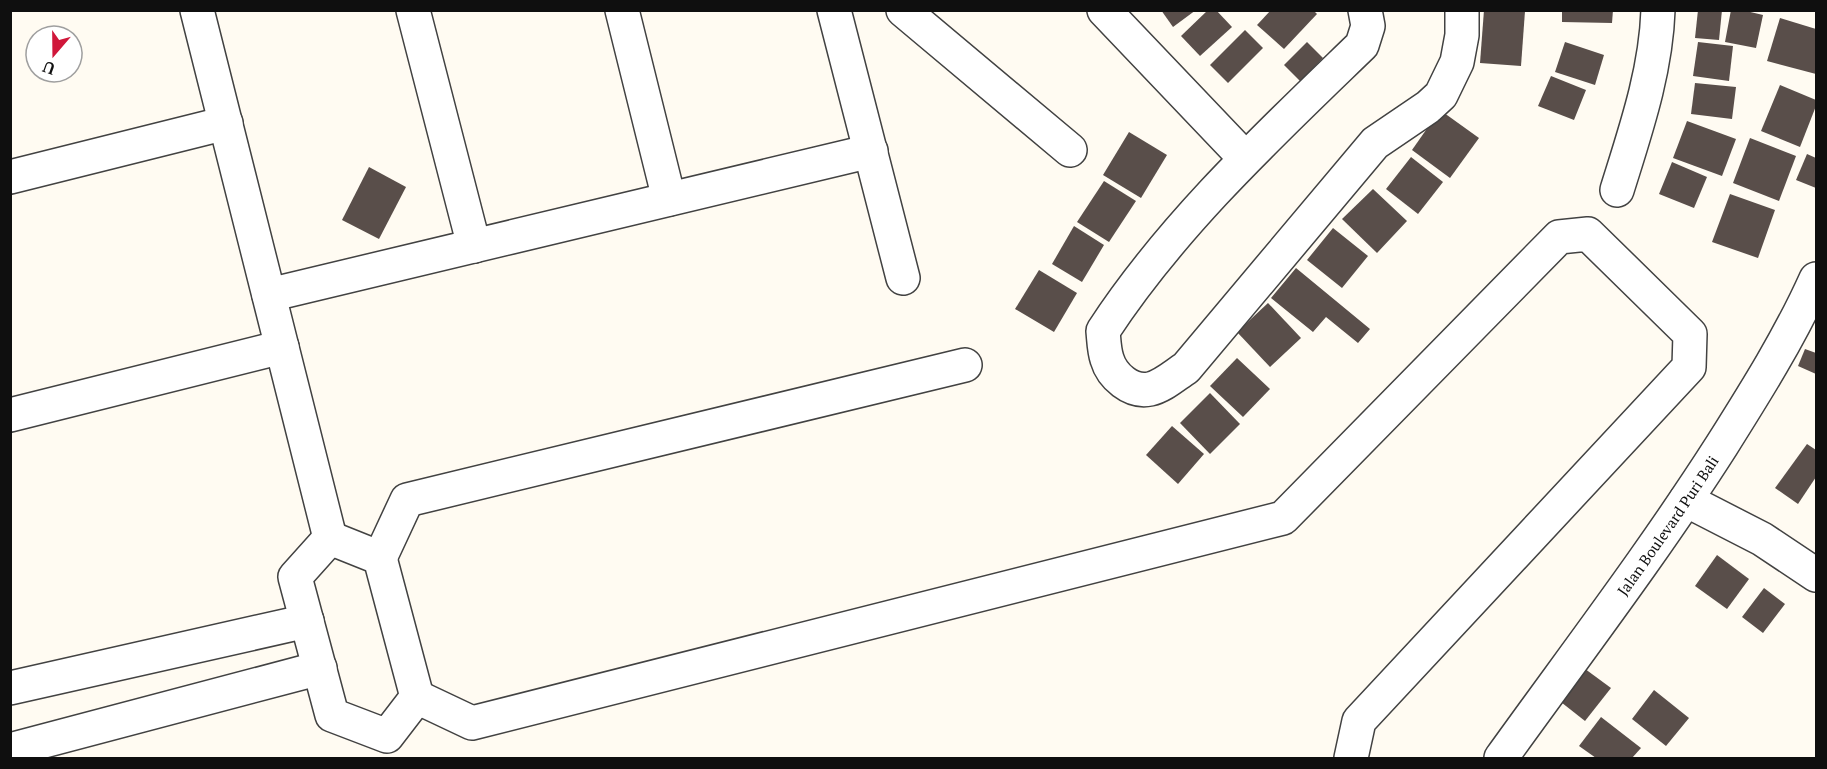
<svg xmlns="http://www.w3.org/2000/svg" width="1827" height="769" font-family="'PT Serif',serif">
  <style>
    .building { fill: #594e4a }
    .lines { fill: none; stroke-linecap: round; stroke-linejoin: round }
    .street-casing { stroke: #424242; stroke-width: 36 }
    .street { stroke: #fff; stroke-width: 33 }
    .labels { text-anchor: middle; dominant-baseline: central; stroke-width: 6; stroke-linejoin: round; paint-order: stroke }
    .street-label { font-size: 15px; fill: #0f0f0f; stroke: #fff }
  </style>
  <rect width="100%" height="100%" fill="#fffbf2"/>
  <!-- building -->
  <g class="building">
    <path d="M 1161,10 L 1196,10 L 1173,27 Z"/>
    <path d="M 1208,10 L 1216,10 L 1232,27 L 1200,56 L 1181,36 Z"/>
    <path d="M 1271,10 L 1313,10 L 1317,14 L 1284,49 L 1257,25 Z"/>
    <path d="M 1484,10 L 1525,11 L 1521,66 L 1480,63 Z"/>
    <path d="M 1562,10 L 1613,10 L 1612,23 L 1562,22 Z"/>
    <path d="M 1698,10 L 1722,10 L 1719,40 L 1695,38 Z"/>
    <path d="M 1731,10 L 1742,10 L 1763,15 L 1756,48 L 1725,42 Z"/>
    <path d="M 1780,18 L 1816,29 L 1816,74 L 1767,61 Z"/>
    <path d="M 1245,30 L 1263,48 L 1228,83 L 1210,65 Z"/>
    <path d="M 1307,42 L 1323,58 L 1300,81 L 1284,65 Z"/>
    <path d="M 1565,42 L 1604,55 L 1595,85 L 1555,72 Z"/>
    <path d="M 1698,42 L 1733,46 L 1729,81 L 1693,76 Z"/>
    <path d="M 1551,76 L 1586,90 L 1574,120 L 1538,106 Z"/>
    <path d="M 1695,83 L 1736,87 L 1732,119 L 1691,114 Z"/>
    <path d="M 1780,85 L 1816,100 L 1816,106 L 1800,147 L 1761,131 Z"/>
    <path d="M 1440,110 L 1479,138 L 1450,178 L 1412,150 Z"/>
    <path d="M 1687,121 L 1736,139 L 1722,176 L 1673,158 Z"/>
    <path d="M 1129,132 L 1167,155 L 1141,198 L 1103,175 Z"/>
    <path d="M 1750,138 L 1796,156 L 1779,201 L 1733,183 Z"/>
    <path d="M 1807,154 L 1816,158 L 1816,188 L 1796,180 Z"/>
    <path d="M 1411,157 L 1443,182 L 1418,214 L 1386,189 Z"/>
    <path d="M 1672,162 L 1707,177 L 1694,208 L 1659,194 Z"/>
    <path d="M 369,167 L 406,187 L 379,239 L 342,220 Z"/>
    <path d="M 1104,181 L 1136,201 L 1109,242 L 1077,222 Z"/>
    <path d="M 1373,189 L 1407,221 L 1377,253 L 1342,219 Z"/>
    <path d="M 1730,194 L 1775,210 L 1758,258 L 1712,242 Z"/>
    <path d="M 1074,226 L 1104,245 L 1082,282 L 1052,264 Z"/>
    <path d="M 1333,228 L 1368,256 L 1342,288 L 1307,260 Z"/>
    <path d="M 1296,268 L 1370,329 L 1358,343 L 1326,317 L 1313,332 L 1271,298 Z"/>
    <path d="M 1039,270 L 1077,293 L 1054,332 L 1015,309 Z"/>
    <path d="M 1268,303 L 1301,338 L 1270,367 L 1237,332 Z"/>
    <path d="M 1805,349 L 1816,353 L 1816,374 L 1798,366 Z"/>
    <path d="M 1237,358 L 1270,389 L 1243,417 L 1210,386 Z"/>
    <path d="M 1210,393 L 1240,424 L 1210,454 L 1180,423 Z"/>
    <path d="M 1172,426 L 1204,454 L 1178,484 L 1146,455 Z"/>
    <path d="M 1807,444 L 1816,450 L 1816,477 L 1798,504 L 1775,488 Z"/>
    <path d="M 1717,555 L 1749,579 L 1727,609 L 1695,586 Z"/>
    <path d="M 1764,588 L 1785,604 L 1763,633 L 1742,617 Z"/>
    <path d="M 1577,663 L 1611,688 L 1585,721 L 1552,695 Z"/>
    <path d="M 1654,690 L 1689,718 L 1666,746 L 1632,719 Z"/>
    <path d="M 1601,717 L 1641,748 L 1632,758 L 1596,758 L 1579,746 Z"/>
  </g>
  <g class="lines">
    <defs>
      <g id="street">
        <path d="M 197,10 L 330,538"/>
        <path d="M 413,10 L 474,246"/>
        <path d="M 622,10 L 669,199"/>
        <path d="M 834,10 L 903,278"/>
        <path d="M 903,10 L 1070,150"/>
        <path d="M 1104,10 L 1245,158"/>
        <path d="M 1365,10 L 1368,26 L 1362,45 C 1271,133 1172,225 1103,331 C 1104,341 1104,350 1107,359 C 1112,376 1131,393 1150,389 C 1163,386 1175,375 1186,368 L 1375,143 L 1428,107 L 1441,95 L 1457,62 L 1462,35 L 1462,10"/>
        <path d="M 10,177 L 226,123"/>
        <path d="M 1617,190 C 1635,132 1656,72 1658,10"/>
        <path d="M 269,295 L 871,151"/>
        <path d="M 10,415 L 282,347"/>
        <path d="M 1686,500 L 1762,539 L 1816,575"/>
        <path d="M 330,538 L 380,558 L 417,697 L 387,736 L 332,715 L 295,577 Z"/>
        <path d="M 380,558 L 407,500 L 965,365"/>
        <path d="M 10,688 L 307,621"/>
        <path d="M 417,697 L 472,723 L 1283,518 L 1559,237 L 1588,234 L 1690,334 L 1689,367 L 1359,721 L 1351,758"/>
        <path d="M 10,750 L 320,668"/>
        <path id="s1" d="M 1501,758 C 1575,655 1653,553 1722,445 C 1756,391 1790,337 1816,279"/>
      </g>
    </defs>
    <!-- street casing -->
    <use href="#street" class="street-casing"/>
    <!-- street -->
    <use href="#street" class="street"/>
  </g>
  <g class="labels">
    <!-- street labels -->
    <g class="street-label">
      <text stroke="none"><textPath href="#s1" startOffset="286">Jalan Boulevard Puri Bali</textPath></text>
    </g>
  </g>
  <!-- border -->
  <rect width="1827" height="769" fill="none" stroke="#0f0f0f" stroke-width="24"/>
  <!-- north arrow -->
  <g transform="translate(54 54) rotate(200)"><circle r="28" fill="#ffffff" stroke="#9f9f9f" stroke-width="1.5"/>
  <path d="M0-4.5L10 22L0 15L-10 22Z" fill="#d0173a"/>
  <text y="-9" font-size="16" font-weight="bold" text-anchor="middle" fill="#0f0f0f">U</text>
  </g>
</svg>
